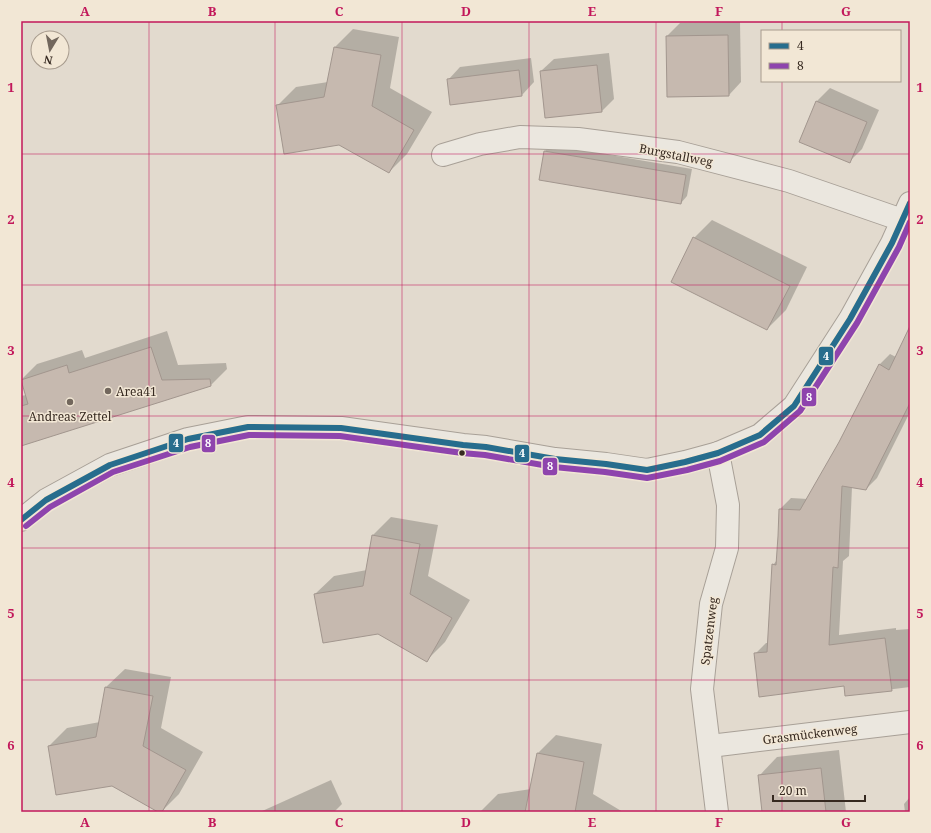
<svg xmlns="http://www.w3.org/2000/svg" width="931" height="833" font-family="'Noto Serif',serif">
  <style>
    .shadow { fill: #0003 }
    .building { fill: #c6b9af; stroke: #a2968e }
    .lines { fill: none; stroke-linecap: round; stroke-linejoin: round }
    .minor-casing { stroke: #a8a097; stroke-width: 24 }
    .minor { stroke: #ebe7df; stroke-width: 22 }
    .bus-1-casing { stroke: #f2e7d5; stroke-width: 9 }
    .bus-2-casing { stroke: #f2e7d5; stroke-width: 9 }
    .bus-1 { stroke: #276d8d; stroke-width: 6 }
    .bus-2 { stroke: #8e44ad; stroke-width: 6 }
    .grid { fill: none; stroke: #c2185b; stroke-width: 1; stroke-opacity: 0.55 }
    .poi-dot { fill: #72675d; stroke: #f2e7d5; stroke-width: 1.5 }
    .bus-dot { fill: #362920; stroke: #f2e7d5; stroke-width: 1.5 }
    .labels { text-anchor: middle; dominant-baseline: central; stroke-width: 3; stroke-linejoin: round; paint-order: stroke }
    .street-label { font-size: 12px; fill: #362920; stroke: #f2e7d5 }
    .poi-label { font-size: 12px; fill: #362920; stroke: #f2e7d5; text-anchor: start }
    .line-badge { stroke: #f2e7d5; stroke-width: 1.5 }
    .badge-label { font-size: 11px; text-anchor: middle; font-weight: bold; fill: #fff }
    .neatline { fill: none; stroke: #c2185b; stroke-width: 1.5 }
    .grid-label { font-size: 13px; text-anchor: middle; font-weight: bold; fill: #c2185b }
  </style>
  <rect width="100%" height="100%" fill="#e2dace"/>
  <!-- shadow -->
  <g class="shadow">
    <path d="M 740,22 L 741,82 L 729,95 L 667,36 L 680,23 Z"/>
    <path d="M 353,29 L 399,37 L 390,88 L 432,112 L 407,154 L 389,172 L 277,106 L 296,87 L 328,82 L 335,47 Z"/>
    <path d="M 609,53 L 614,99 L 601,112 L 541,71 L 554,59 Z"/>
    <path d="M 531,58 L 534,82 L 522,95 L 448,80 L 460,67 Z"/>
    <path d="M 830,88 L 879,110 L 862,149 L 849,162 L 800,141 L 817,101 Z"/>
    <path d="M 551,145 L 692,169 L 687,196 L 681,203 L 545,151 Z"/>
    <path d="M 712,220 L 807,267 L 786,310 L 767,329 L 694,238 Z"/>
    <path d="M 910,329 L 910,412 L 877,478 L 866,489 L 852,487 L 849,556 L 843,561 L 839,635 L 896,628 L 896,630 L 910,629 L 910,687 L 846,695 L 845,685 L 755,654 L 766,643 L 769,643 L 773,565 L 777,560 L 779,536 L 780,509 L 791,498 L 808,499 L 840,442 L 879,365 L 890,354 L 896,357 Z"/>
    <path d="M 167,331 L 178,365 L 226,363 L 227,369 L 211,385 L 21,445 L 21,396 L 26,395 L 21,380 L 37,364 L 82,350 L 85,358 Z"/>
    <path d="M 391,517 L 438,525 L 428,576 L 470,600 L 445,642 L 427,660 L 315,594 L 334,576 L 367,570 L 373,535 Z"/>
    <path d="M 125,669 L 171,677 L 161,728 L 203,752 L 179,794 L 161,812 L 49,746 L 67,728 L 100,722 L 106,687 Z"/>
    <path d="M 556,735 L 602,744 L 593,794 L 623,812 L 480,812 L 498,794 L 531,789 L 537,754 Z"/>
    <path d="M 839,750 L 846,812 L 763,812 L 759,776 L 777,757 Z"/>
    <path d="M 331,780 L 342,804 L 334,812 L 260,812 Z"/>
    <path d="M 910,797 L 910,812 L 905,812 L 904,804 Z"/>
  </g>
  <!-- building -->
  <g class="building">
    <path d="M 728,35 L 729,96 L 667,97 L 666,36 Z"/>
    <path d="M 334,47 L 381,55 L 372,106 L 414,130 L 389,173 L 339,145 L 284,154 L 276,105 L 324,97 Z"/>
    <path d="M 597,65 L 602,112 L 545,118 L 540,71 Z"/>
    <path d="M 519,70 L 522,96 L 450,105 L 447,79 Z"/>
    <path d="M 816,101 L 867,122 L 850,163 L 799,142 Z"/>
    <path d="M 544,151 L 686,175 L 681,204 L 539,180 Z"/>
    <path d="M 693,237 L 790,286 L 767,330 L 671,282 Z"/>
    <path d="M 910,326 L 910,403 L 866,490 L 842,486 L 838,568 L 833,567 L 829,645 L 885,638 L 892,691 L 845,696 L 844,686 L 759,697 L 754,653 L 767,652 L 772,564 L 776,565 L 778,536 L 779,509 L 800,510 L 839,442 L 879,364 L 889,370 Z"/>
    <path d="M 151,347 L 162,380 L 210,379 L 211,386 L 21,446 L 21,406 L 28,404 L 21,380 L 67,365 L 69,373 Z"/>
    <path d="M 372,535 L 420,544 L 410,594 L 452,618 L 427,662 L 378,634 L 323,643 L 314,594 L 363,586 Z"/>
    <path d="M 105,687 L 153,696 L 143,746 L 186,770 L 162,812 L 158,812 L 112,786 L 56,795 L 48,746 L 96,737 Z"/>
    <path d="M 537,753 L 584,762 L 575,812 L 525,812 Z"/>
    <path d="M 821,768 L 826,812 L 762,812 L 758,775 Z"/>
  </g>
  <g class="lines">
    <defs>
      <g id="minor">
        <path d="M 443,155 L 480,144 L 520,137 L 578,139 L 678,152 L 789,181 L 902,220"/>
        <path d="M 21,520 L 46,500 L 110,465 L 188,439 L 248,427 L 341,428 L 463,445 L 486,447 L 555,459 L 606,464 L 647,470 L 685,462 L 718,453 L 760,435 L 794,406 L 850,319 L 892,243 L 910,203"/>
        <path d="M 710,746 L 910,722"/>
        <path d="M 717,812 L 702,689 L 711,604 L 727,548 L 728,505 L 718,453"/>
      </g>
    </defs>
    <!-- minor casing -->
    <use href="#minor" class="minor-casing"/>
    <!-- minor -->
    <use href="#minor" class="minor"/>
    <defs>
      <path id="bus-1" d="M 21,520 L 46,500 L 110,465 L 188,439 L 248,427 L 341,428 L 463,445 L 486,447 L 555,459 L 606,464 L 647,470 L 685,462 L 718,453 L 760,435 L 794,406 L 850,319 L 892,243 L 910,203"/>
      <path id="bus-2" d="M 26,526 L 50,507 L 113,472 L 190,447 L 249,435 L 340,436 L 462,453 L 485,455 L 554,467 L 605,472 L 647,478 L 687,470 L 720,461 L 764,442 L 800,411 L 857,323 L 899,247 L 910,222"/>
    </defs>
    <!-- bus-1 casing -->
    <use href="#bus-1" class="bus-1-casing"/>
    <!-- bus-2 casing -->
    <use href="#bus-2" class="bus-2-casing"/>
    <!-- bus-1 -->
    <use href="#bus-1" class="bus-1"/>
    <!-- bus-2 -->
    <use href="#bus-2" class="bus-2"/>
  </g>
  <!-- grid -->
  <path class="grid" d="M 149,21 L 149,812M 275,21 L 275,812M 402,21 L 402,812M 529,21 L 529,812M 656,21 L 656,812M 782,21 L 782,31M 782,81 L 782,812M 21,154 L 910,154M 21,285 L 910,285M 21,416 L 910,416M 21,548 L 910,548M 21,680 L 910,680"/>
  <!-- markers -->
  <g class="poi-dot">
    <circle cx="108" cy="391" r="4"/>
    <circle cx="70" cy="402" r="4"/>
  </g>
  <circle class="bus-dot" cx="462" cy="453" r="3.5"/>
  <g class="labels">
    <!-- street labels -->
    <g class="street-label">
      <text transform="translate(676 155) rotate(11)">Burgstallweg</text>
      <text transform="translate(709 631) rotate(-83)">Spatzenweg</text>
      <text transform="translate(810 734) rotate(-7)">Grasmückenweg</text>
    </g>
    <!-- poi labels -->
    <g class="poi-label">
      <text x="116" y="391">Area41</text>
      <text x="70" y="416" text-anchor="middle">Andreas Zettel</text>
    </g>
  </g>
  <g class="line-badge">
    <rect x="818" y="346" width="16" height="20" rx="4" fill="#276d8d"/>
    <rect x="801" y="387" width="16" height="20" rx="4" fill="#8e44ad"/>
    <rect x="168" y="433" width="16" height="20" rx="4" fill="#276d8d"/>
    <rect x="201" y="434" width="15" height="19" rx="4" fill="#8e44ad"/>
    <rect x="514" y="444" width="16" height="19" rx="4" fill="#276d8d"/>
    <rect x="542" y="457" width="16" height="19" rx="4" fill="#8e44ad"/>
  </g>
  <g class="badge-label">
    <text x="826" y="360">4</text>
    <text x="809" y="401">8</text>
    <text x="176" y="447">4</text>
    <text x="208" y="447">8</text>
    <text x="522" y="457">4</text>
    <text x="550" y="470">8</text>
  </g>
  <!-- border -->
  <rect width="931" height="833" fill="none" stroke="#f2e7d5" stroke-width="44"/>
  <!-- legend -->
  <rect x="761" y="30" width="140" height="52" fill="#f2e7d5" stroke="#a79b8d"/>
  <rect x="769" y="43" width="20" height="6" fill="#276d8d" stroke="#a79b8d"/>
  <text x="797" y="50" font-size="12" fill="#362920">4</text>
  <rect x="769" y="63" width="20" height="6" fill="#8e44ad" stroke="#a79b8d"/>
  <text x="797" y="70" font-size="12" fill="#362920">8</text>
  <!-- north arrow -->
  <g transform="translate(50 50) rotate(190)"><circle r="19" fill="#f2e7d5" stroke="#a79b8d"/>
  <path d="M0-3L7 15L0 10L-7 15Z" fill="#72675d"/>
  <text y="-6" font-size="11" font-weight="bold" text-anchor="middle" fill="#362920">N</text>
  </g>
  <!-- scale -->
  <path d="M773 795v6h92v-6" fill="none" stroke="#362920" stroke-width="2"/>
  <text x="779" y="795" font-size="12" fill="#362920" stroke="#f2e7d5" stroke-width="3" paint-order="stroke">20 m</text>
  <rect x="22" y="22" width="887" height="789" class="neatline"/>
  <g class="grid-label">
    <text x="85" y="16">A</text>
    <text x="212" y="16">B</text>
    <text x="339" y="16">C</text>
    <text x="466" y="16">D</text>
    <text x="592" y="16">E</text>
    <text x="719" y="16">F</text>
    <text x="846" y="16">G</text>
    <text x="11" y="92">1</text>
    <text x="920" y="92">1</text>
    <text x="11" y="224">2</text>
    <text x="920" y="224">2</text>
    <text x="11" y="355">3</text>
    <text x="920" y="355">3</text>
    <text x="11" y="487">4</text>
    <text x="920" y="487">4</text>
    <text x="11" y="618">5</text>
    <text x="920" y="618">5</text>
    <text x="11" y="750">6</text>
    <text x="920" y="750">6</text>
    <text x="85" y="827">A</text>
    <text x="212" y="827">B</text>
    <text x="339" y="827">C</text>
    <text x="466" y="827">D</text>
    <text x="592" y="827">E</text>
    <text x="719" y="827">F</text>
    <text x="846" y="827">G</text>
  </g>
</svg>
